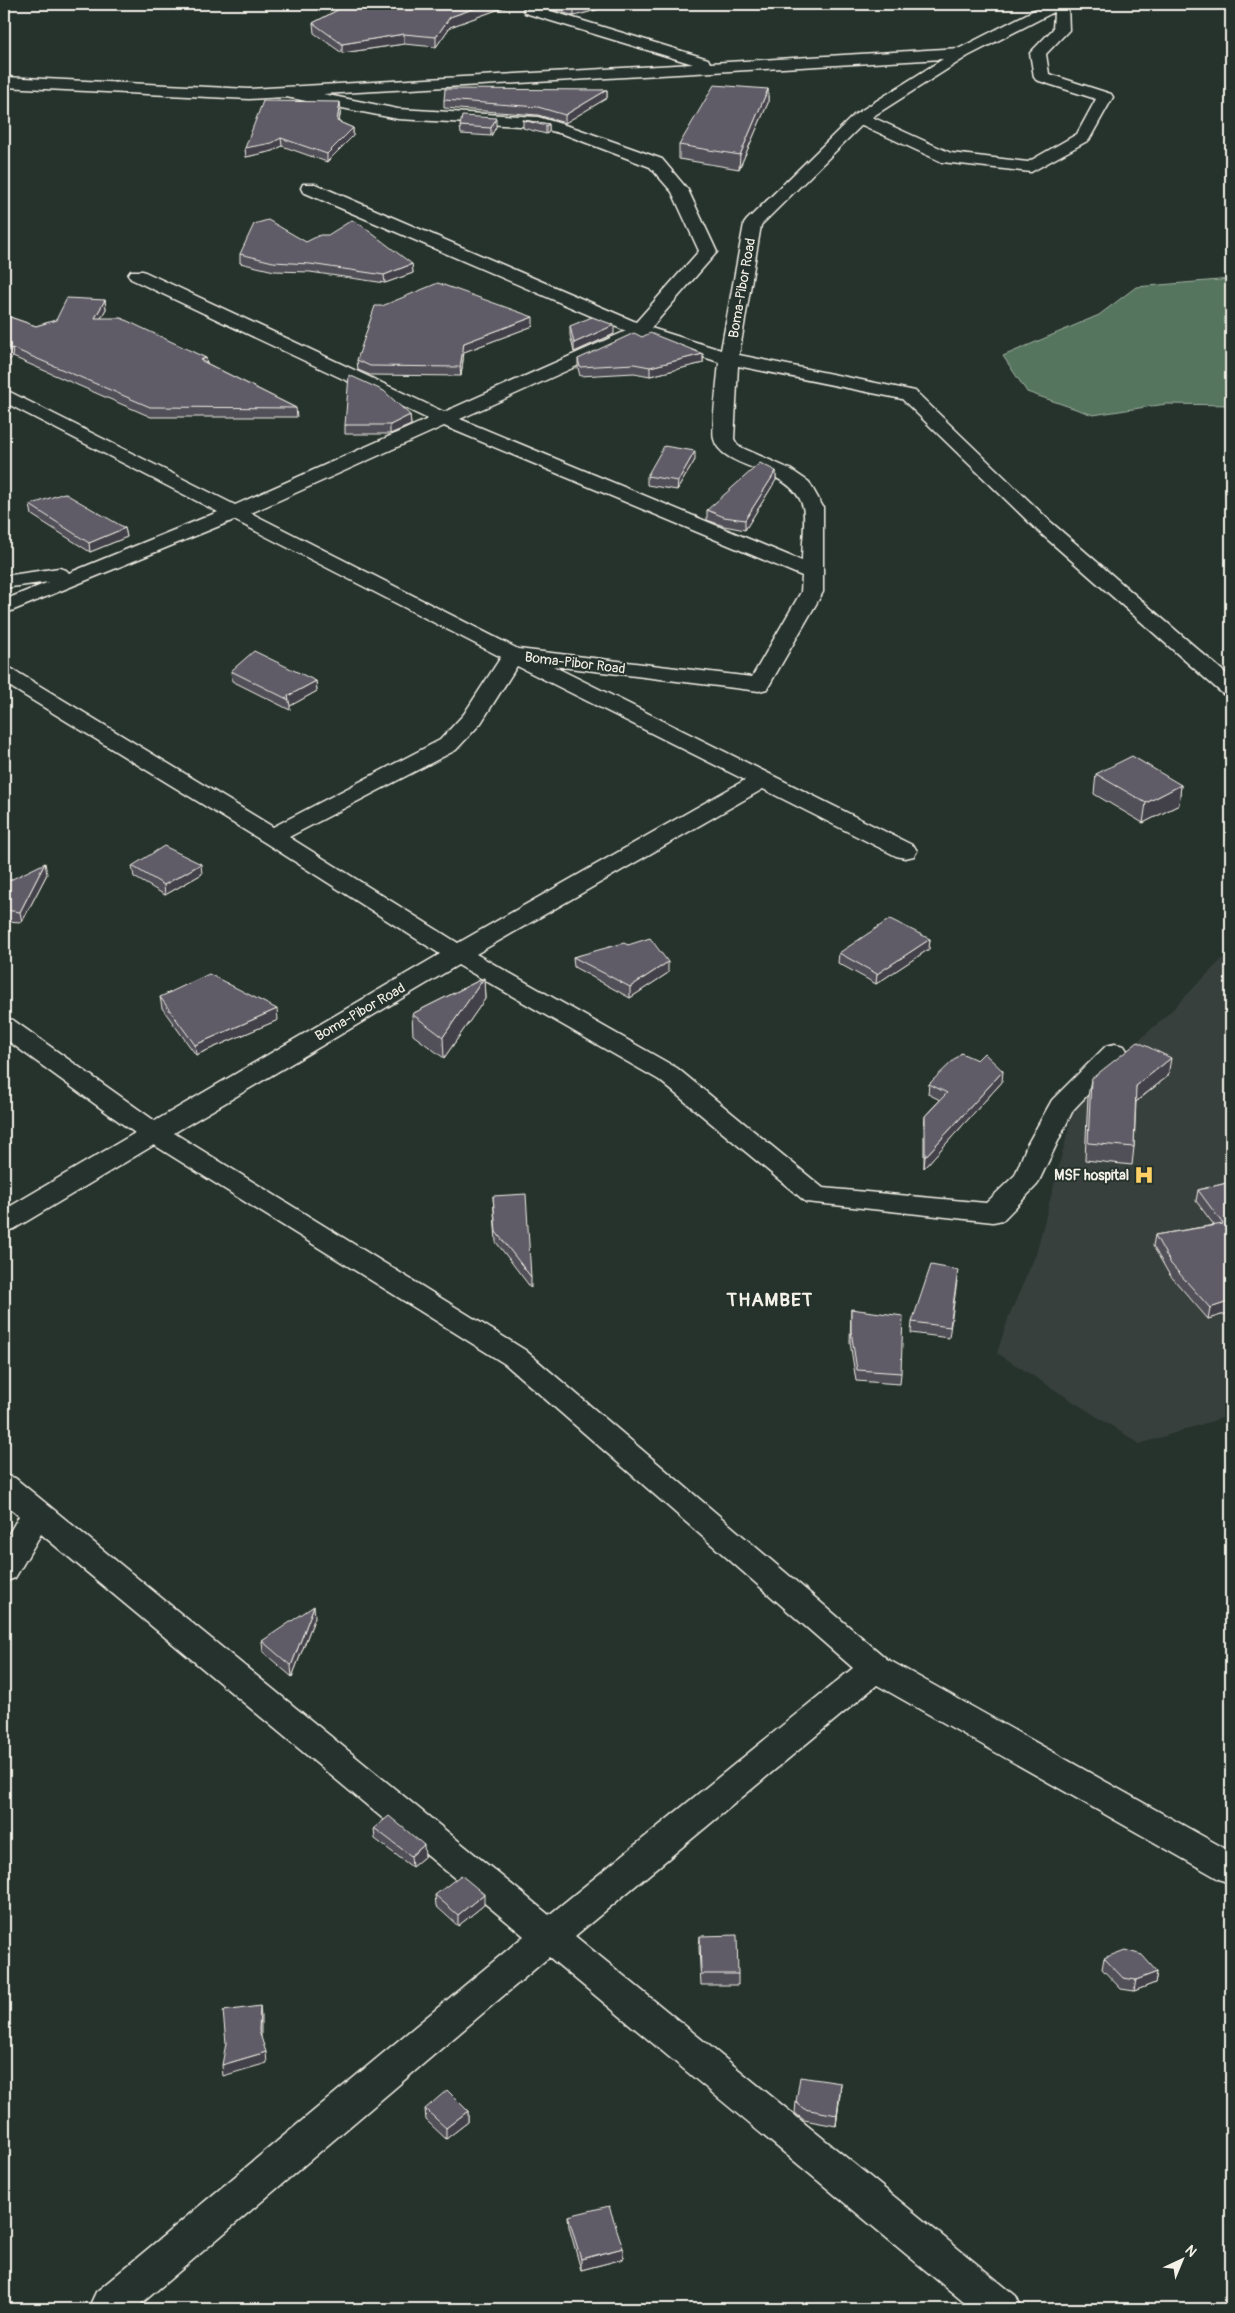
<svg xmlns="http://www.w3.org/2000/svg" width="1235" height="2313" font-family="Pangolin,sans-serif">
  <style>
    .built { fill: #373f3e }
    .green { fill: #54745e; stroke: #a4b2a3 }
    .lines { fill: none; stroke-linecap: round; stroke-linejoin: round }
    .minor-casing { stroke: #f4f1e8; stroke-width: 3 }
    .minor { fill: #26332d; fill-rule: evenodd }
    .wall { fill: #514f59; stroke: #f4f1e8 }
    .shaded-wall { fill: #424048; stroke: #f4f1e8 }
    .building { fill: #5e5c67; stroke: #f4f1e8 }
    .labels { text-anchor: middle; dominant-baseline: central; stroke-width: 4; stroke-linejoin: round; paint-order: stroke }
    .street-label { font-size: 14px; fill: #f4f1e8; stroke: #26332d }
    .poi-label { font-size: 14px; font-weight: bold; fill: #f4f1e8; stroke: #26332d; text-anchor: end }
    .district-label { font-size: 19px; font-weight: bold; letter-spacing: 1px; fill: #f4f1e8; stroke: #26332d }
  </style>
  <rect width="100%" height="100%" fill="#26332d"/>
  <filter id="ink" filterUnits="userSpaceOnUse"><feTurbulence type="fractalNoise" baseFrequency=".02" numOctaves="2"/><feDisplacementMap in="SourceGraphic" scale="10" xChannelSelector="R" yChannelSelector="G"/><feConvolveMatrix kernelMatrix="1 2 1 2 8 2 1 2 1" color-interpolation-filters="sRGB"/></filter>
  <g filter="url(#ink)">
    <!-- built -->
    <path class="built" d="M 1231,950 L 1231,1415 L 1140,1444 L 997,1353 L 1009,1316 L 1036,1254 L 1077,1097 L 1171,1011 Z"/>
    <!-- green -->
    <path class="green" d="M 1231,279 L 1231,405 L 1166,404 L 1093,415 L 1027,392 L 1003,356 L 1099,315 L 1136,287 Z"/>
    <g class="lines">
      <defs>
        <g id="minor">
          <path d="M 532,4 L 551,4 L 544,9 L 708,59 L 710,63 L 960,48 L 1046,4 L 1068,4 L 1069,30 L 1046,54 L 1049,74 L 1111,94 L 1113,97 L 1089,140 L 1031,172 L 942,162 L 862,125 L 761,225 L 739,355 L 915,391 L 1052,523 L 1231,678 L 1231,696 L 1223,694 L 1038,531 L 902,399 L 738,366 L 734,439 L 738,446 L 790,469 L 809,482 L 823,507 L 823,592 L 770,684 L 767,689 L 759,691 L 553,666 L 914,846 L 917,851 L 914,856 L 905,858 L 896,856 L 763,789 L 476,954 L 677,1068 L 823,1188 L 986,1203 L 1015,1175 L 1027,1145 L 1052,1100 L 1106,1046 L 1115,1044 L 1124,1046 L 1128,1052 L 1073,1110 L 1037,1185 L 1003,1220 L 993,1222 L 806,1202 L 659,1080 L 458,965 L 174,1133 L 525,1350 L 887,1659 L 1231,1852 L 1231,1884 L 1219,1879 L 877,1685 L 575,1936 L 1016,2296 L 1022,2309 L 972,2309 L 549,1957 L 135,2309 L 92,2309 L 90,2305 L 96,2292 L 524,1936 L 41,1534 L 15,1578 L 4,1582 L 4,1542 L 19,1516 L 4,1503 L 4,1475 L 15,1478 L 549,1915 L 853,1668 L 505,1364 L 154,1145 L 14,1229 L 4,1231 L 4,1210 L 135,1133 L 4,1038 L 4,1018 L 13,1020 L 155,1121 L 440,954 L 264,842 L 4,683 L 4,667 L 12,669 L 273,827 L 440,740 L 464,714 L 501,657 L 234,520 L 4,614 L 4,600 L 49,582 L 4,588 L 4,576 L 59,568 L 66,570 L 69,573 L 218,512 L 4,402 L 4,389 L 235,505 L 428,419 L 131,279 L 128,275 L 131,271 L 143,271 L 444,412 L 626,331 L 303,192 L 301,188 L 303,184 L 315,184 L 636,322 L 699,251 L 672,192 L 650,167 L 566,135 L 537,127 L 398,119 L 286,97 L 249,99 L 4,87 L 4,77 L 249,89 L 693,64 L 525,13 L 523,10 ZM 1054,12 L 1053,29 L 1030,53 L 1034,77 L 1036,80 L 1096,99 L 1077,134 L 1028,162 L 951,153 L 872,117 L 968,56 ZM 943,59 L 854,115 L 747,220 L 744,224 L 721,350 L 651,328 L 717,252 L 688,190 L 662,159 L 578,129 L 538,117 L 398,109 L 323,94 ZM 641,337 L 719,362 C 718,377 711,428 714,439 C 722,471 792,466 803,507 C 806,520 802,546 802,561 L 460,419 ZM 444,426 L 802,576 L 801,592 L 752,677 L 518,649 L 251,513 ZM 517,666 L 745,780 L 458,943 L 289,837 L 456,750 L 481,723 Z"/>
          <path d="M 1219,4 L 1231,4 L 1231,9 L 1221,7 Z"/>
        </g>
      </defs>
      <!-- minor casing -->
      <use href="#minor" class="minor-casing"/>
      <!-- minor -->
      <use href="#minor" class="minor"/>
    </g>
    <!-- wall -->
    <g class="wall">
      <path d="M 349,4 L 513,4 L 450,27 L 436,47 L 404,44 L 342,53 L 314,33 L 313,23 Z"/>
      <path d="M 548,4 L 618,4 L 574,16 L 548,8 Z"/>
      <path d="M 768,89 L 768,103 L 739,169 L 679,159 L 679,145 Z"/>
      <path d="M 607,90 L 607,98 L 565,123 L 538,115 L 444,108 L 444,100 Z"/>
      <path d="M 341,110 L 339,122 L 353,128 L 353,136 L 327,162 L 282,146 L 273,151 L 246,157 L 245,148 Z"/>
      <path d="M 523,120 L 549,124 L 549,132 L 546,134 L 523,128 Z"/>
      <path d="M 460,126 L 496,127 L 491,136 L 461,134 Z"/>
      <path d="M 306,242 L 412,264 L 413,273 L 385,283 L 310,272 L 274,271 L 240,263 L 240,254 Z"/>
      <path d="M 105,300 L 106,309 L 101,318 L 206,358 L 206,363 L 296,408 L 297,417 L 151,417 L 13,357 L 4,362 L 4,315 L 36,326 L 56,320 Z"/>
      <path d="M 533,326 L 464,352 L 461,376 L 370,375 L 358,370 L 357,360 Z"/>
      <path d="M 570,326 L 614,334 L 574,352 L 570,335 Z"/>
      <path d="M 642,337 L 703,354 L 703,363 L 650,376 L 634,373 L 580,376 L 578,368 L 578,359 Z"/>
      <path d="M 410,415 L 411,425 L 390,434 L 345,434 L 345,425 Z"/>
      <path d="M 695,460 L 677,490 L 647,485 L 647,476 Z"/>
      <path d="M 776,471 L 776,480 L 745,530 L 724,526 L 707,520 L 707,510 Z"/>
      <path d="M 30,505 L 125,528 L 127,537 L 90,552 L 32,515 Z"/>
      <path d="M 231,671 L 316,681 L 317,691 L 290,706 L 290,710 L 232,681 Z"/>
      <path d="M 1096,774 L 1181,785 L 1179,805 L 1143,823 L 1094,794 Z"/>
      <path d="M 132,866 L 202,874 L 165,895 L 134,877 Z"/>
      <path d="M 47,874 L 22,922 L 4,921 L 4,883 Z"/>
      <path d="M 930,939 L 929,949 L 876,984 L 838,963 L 839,953 Z"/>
      <path d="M 628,945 L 668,973 L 630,998 L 574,967 L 573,957 Z"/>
      <path d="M 484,978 L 485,999 L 444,1058 L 413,1035 L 412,1014 Z"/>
      <path d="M 160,997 L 278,1020 L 196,1055 L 162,1008 Z"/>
      <path d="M 977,1060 L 1002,1082 L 924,1168 L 924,1127 L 925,1116 L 940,1100 L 928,1094 L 929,1084 Z"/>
      <path d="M 1168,1076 L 1136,1102 L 1134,1147 L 1132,1165 L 1085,1160 L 1088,1096 L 1091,1079 Z"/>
      <path d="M 1231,1182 L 1231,1312 L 1208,1319 L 1169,1274 L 1153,1246 L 1155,1235 L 1214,1225 L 1196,1201 L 1198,1190 Z"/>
      <path d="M 493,1196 L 531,1277 L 531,1288 L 496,1242 Z"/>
      <path d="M 957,1281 L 949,1338 L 911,1333 L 912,1322 Z"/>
      <path d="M 851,1309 L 901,1373 L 900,1384 L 856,1381 L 850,1342 Z"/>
      <path d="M 315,1617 L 292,1677 L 263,1652 L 262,1641 Z"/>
      <path d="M 374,1828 L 425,1856 L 412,1867 L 375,1839 Z"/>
      <path d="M 435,1895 L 484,1905 L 458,1926 L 436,1906 Z"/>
      <path d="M 700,1936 L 738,1974 L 738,1985 L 701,1985 L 699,1947 Z"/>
      <path d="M 1104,1958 L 1157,1972 L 1155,1983 L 1134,1991 L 1121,1989 L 1102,1969 Z"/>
      <path d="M 840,2094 L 836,2126 L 804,2120 L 795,2113 L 796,2102 Z"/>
      <path d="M 425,2109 L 468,2111 L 468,2122 L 446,2139 L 426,2120 Z"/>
      <path d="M 568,2216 L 623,2248 L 623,2259 L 581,2270 L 569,2227 Z"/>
    </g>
    <!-- shaded-wall -->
    <g class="shaded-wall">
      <path d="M 487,4 L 513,4 L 450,27 L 436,47 L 436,37 L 450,17 Z"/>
      <path d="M 584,4 L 618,4 L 574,16 L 574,7 Z"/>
      <path d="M 404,34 L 404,44 L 342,53 L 342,44 Z"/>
      <path d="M 768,89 L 768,103 L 739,169 L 740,155 Z"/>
      <path d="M 607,90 L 607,98 L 565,123 L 565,115 Z"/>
      <path d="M 340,102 L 341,110 L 337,129 L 337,121 Z"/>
      <path d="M 496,118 L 496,127 L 491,136 L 491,128 Z"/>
      <path d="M 549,124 L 549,132 L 546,134 L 546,126 Z"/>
      <path d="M 353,128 L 353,136 L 327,162 L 327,154 Z"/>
      <path d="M 281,138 L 282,146 L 273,151 L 246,157 L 245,148 Z"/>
      <path d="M 412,264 L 413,273 L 385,283 L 384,275 Z"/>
      <path d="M 105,300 L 106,309 L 96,327 L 95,318 Z"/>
      <path d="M 533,317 L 533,326 L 464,352 L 461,376 L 460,367 L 464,343 Z"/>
      <path d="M 614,325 L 614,334 L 574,352 L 574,343 Z"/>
      <path d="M 12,348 L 13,357 L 4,363 L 4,353 Z"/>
      <path d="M 703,354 L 703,363 L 650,376 L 650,367 Z"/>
      <path d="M 206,358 L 207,367 L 200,360 Z"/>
      <path d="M 410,415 L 411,425 L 390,434 L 390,425 Z"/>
      <path d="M 695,451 L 695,460 L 677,490 L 678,481 Z"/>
      <path d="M 776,471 L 776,480 L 745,530 L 745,520 Z"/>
      <path d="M 125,528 L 127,537 L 90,552 L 89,543 Z"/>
      <path d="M 316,681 L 317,691 L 290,706 L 288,696 Z"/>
      <path d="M 1181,785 L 1179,805 L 1143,823 L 1146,803 Z"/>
      <path d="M 45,863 L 47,874 L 22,922 L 20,912 Z"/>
      <path d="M 201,864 L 202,874 L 165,895 L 164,885 Z"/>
      <path d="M 930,939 L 929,949 L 876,984 L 877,974 Z"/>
      <path d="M 668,962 L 668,973 L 630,998 L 630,987 Z"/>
      <path d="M 484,978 L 485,999 L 444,1058 L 443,1037 Z"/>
      <path d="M 277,1009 L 278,1020 L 196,1055 L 195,1045 Z"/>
      <path d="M 1171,1058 L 1168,1076 L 1134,1103 L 1136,1086 Z"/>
      <path d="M 1003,1071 L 1002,1082 L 924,1168 L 925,1157 Z"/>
      <path d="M 1231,1301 L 1231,1312 L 1208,1319 L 1210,1308 Z"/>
      <path d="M 314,1606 L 315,1617 L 292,1677 L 291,1666 Z"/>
      <path d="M 424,1845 L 425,1856 L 412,1867 L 411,1856 Z"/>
      <path d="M 484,1894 L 484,1905 L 458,1926 L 458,1915 Z"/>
      <path d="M 1157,1972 L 1155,1983 L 1134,1991 L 1136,1980 Z"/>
      <path d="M 260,2006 L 261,2017 L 261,2042 L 259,2031 Z"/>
      <path d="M 266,2052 L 267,2063 L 223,2076 L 222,2065 Z"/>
      <path d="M 841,2083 L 840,2094 L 836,2126 L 837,2115 Z"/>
      <path d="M 468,2111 L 468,2122 L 446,2139 L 446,2128 Z"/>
      <path d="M 623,2248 L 623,2259 L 581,2270 L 581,2259 Z"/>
    </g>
    <!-- building -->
    <g class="building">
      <path d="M 349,4 L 487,4 L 450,17 L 436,37 L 404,34 L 342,44 L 313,23 Z"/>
      <path d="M 564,4 L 584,4 L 574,7 Z"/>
      <path d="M 714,85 L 768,89 L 740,155 L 679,145 Z"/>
      <path d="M 445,89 L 607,90 L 565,115 L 538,107 L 444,100 Z"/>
      <path d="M 263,101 L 340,102 L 337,121 L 353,128 L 327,154 L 281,138 L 272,143 L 245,148 Z"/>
      <path d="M 462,116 L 496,118 L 491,128 L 460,126 Z"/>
      <path d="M 523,120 L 549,124 L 546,126 Z"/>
      <path d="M 268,220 L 306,242 L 320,235 L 328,235 L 352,220 L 361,225 L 412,264 L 384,275 L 310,264 L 273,262 L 240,254 L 254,224 Z"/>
      <path d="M 438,283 L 533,317 L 464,343 L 460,367 L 370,366 L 357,360 L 375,306 L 382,306 Z"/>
      <path d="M 67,298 L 105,300 L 95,318 L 121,318 L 206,358 L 200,360 L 296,408 L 150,407 L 12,348 L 4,353 L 4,315 L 36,326 L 56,320 Z"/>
      <path d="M 592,317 L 614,325 L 574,343 L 570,326 Z"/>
      <path d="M 634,333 L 642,337 L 650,333 L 703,354 L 650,367 L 634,364 L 580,367 L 578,359 Z"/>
      <path d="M 349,375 L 384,391 L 410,415 L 390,425 L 345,425 Z"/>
      <path d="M 664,446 L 695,451 L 678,481 L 647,476 Z"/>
      <path d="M 760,463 L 776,471 L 745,520 L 724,517 L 707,510 Z"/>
      <path d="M 64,493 L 125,528 L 89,543 L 30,505 Z"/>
      <path d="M 254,651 L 316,681 L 288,696 L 289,700 L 231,671 Z"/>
      <path d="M 1132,756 L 1181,785 L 1146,803 L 1096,774 Z"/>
      <path d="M 164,846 L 201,864 L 164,885 L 132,866 Z"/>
      <path d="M 45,863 L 20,912 L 4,910 L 4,883 Z"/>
      <path d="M 890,919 L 930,939 L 877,974 L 839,953 Z"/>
      <path d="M 650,938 L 668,962 L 630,987 L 573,957 L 624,943 L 628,945 Z"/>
      <path d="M 209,974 L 277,1009 L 195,1045 L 160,997 Z"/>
      <path d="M 484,978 L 443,1037 L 412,1014 Z"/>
      <path d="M 1138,1042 L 1171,1058 L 1136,1086 L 1134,1147 L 1088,1143 L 1091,1079 Z"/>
      <path d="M 961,1053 L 977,1060 L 984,1053 L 1003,1071 L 925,1157 L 925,1116 L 947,1093 L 929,1084 Z"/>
      <path d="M 1231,1182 L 1231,1301 L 1210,1308 L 1171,1264 L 1155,1235 L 1223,1224 L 1198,1190 Z"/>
      <path d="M 526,1194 L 531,1277 L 496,1232 L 493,1196 Z"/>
      <path d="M 931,1265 L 958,1270 L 950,1327 L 912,1322 Z"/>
      <path d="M 851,1309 L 903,1316 L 901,1373 L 857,1370 L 851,1331 Z"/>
      <path d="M 314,1606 L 291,1666 L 262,1641 Z"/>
      <path d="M 389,1816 L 424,1845 L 411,1856 L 374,1828 Z"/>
      <path d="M 461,1875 L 484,1894 L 458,1915 L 435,1895 Z"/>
      <path d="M 737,1935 L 738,1974 L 701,1974 L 700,1936 Z"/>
      <path d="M 1125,1950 L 1142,1955 L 1157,1972 L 1136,1980 L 1123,1978 L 1104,1958 Z"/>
      <path d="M 260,2006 L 259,2031 L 266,2052 L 222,2065 L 226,2043 L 223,2011 Z"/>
      <path d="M 800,2077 L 841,2083 L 837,2115 L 804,2109 L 796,2102 Z"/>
      <path d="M 447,2090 L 468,2111 L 446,2128 L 425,2109 Z"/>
      <path d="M 609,2206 L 623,2248 L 581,2259 L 568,2216 Z"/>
    </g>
  </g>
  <!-- icons -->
  <defs>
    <symbol id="hospital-bare" viewBox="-9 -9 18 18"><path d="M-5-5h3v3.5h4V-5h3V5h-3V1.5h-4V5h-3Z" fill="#ffd166" stroke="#26332d" stroke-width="2.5" paint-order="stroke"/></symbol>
  </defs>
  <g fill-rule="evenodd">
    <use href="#hospital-bare" x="1130" y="1161" width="28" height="28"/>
  </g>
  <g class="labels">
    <!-- street labels -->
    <g class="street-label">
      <text transform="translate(742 288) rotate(-80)">Boma-Pibor Road</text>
      <text transform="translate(575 663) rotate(7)">Boma-Pibor Road</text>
      <text transform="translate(360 1012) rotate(-30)">Boma-Pibor Road</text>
    </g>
    <!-- poi labels -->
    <g class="poi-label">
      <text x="1129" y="1175">MSF hospital</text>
    </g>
    <!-- district labels -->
    <g class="district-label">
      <text x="770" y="1300">THAMBET</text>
    </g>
  </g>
  <!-- margin -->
  <rect width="1235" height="2313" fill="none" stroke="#26332d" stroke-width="20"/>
  <rect x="10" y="10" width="1215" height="2293" fill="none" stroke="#f4f1e8" stroke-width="2" filter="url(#ink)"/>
  <!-- north arrow -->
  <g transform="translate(1182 2260) rotate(44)" stroke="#26332d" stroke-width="4" paint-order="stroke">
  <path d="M0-4L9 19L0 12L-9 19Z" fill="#f4f1e8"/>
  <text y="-8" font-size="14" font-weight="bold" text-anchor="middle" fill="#f4f1e8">N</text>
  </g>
</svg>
